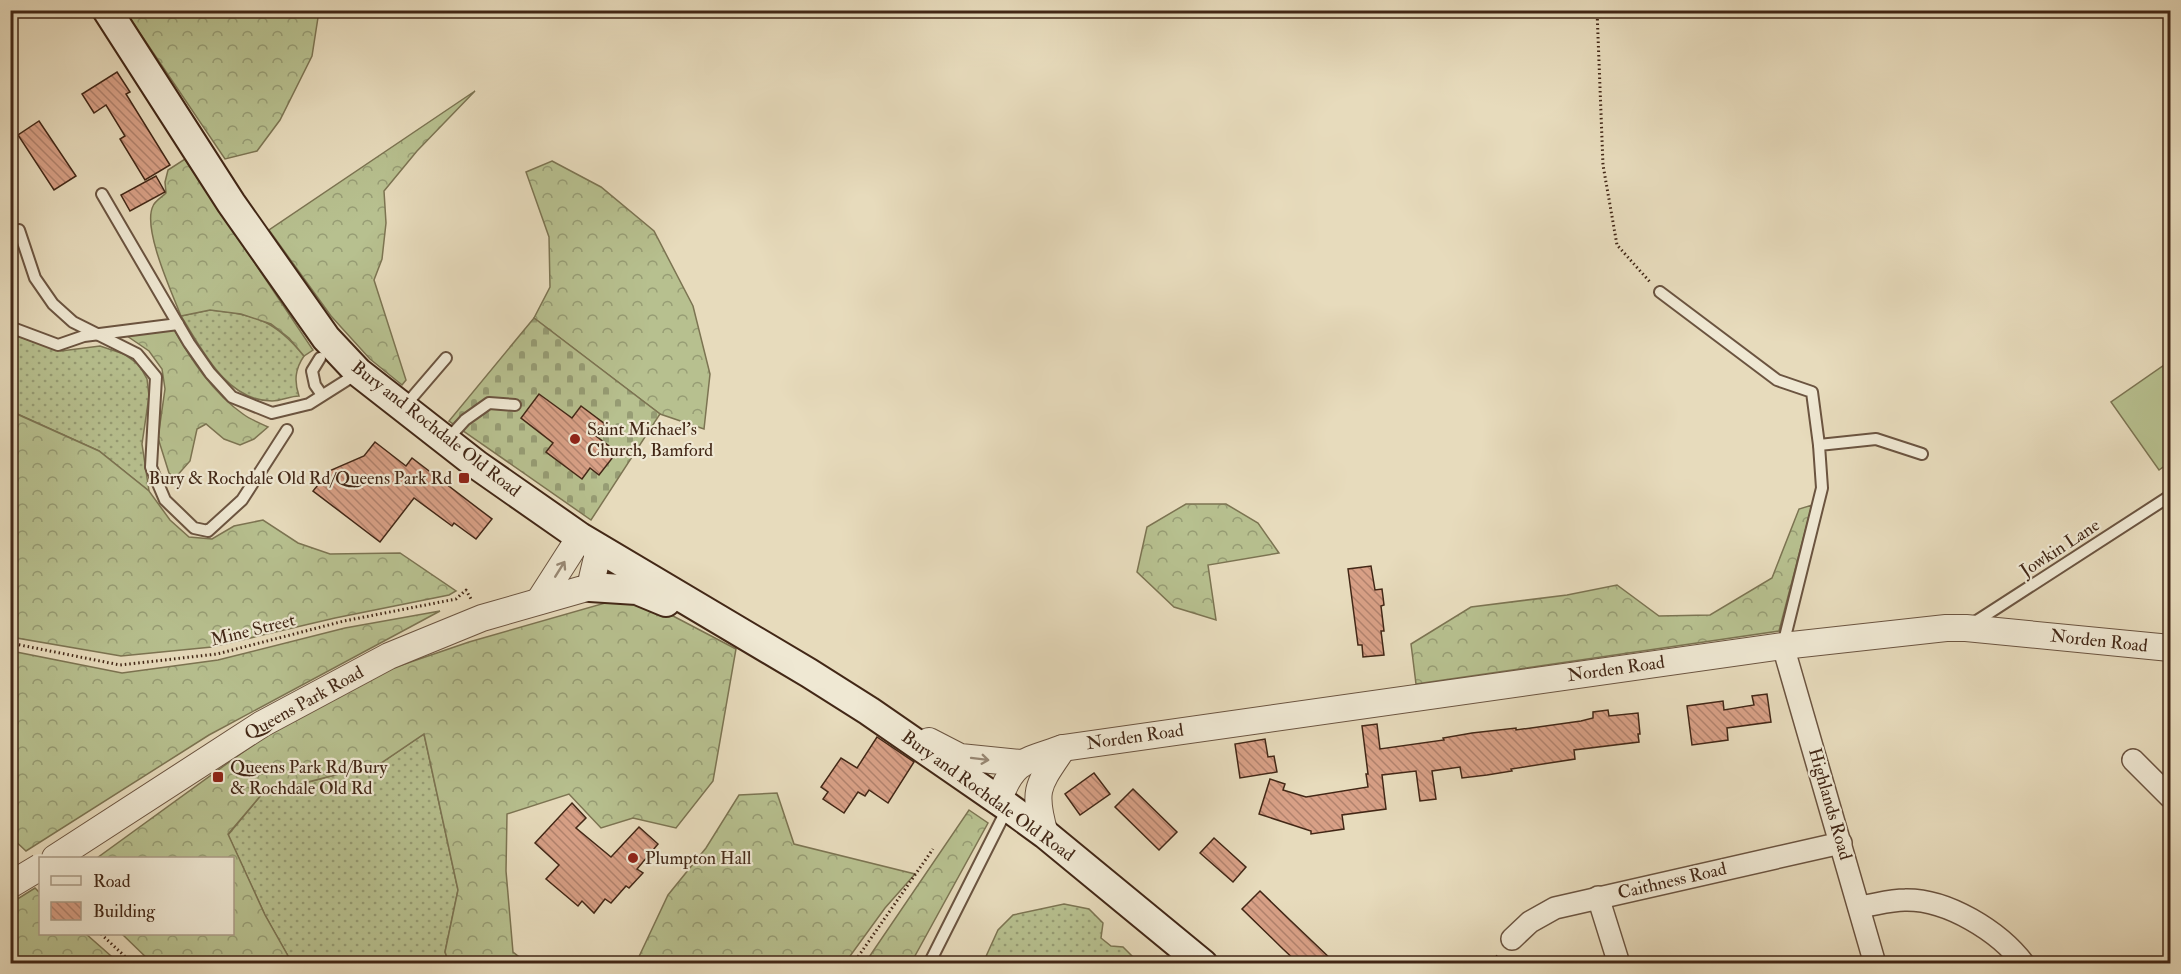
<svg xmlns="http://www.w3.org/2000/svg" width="2181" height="974" font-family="'IM FELL Double Pica',serif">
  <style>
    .grass { fill: url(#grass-dots); stroke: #7c7452; stroke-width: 1.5 }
    .forest { fill: url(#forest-crowns); stroke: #7c7452; stroke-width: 1.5 }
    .cemetery { fill: url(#cemetery-stones); stroke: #7c7452; stroke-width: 1.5 }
    .pitch { fill: #b7c08f; stroke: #7c7452; stroke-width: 1.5 }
    .building { fill: url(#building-back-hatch); stroke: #422716; stroke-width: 1.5 }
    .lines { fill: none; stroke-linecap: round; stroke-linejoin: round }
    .service-casing { stroke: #6b5440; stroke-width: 14 }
    .minor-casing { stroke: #6b5440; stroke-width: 24 }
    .tertiary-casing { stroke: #6b5440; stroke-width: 28 }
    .secondary-casing { stroke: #422716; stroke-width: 32 }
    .path { stroke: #422716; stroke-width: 3; stroke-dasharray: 1.5 3; stroke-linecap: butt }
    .service { stroke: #efe8d3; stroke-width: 10 }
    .minor { stroke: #efe8d3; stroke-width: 21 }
    .tertiary { stroke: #efe8d3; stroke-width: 26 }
    .secondary { stroke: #efe8d3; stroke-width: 28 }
    .tertiary-bridge-casing { stroke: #6b5440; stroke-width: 28; stroke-linecap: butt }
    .tertiary-bridge { stroke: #efe8d3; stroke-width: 26 }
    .oneway { stroke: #988874 }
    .poi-dot { fill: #8f2418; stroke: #efe8d3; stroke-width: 2 }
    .labels { text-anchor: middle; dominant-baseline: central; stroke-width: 4.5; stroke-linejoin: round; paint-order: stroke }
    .street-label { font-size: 18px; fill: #422716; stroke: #efe8d3 }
    .poi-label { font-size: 18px; fill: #422716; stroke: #efe8d3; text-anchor: start }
  </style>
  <defs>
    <pattern id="grass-dots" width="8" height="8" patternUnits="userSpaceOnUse" patternTransform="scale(1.5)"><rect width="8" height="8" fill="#b7c08f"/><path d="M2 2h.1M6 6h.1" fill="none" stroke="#969c74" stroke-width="1.8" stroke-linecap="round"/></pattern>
    <pattern id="forest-crowns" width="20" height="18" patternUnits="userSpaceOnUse" patternTransform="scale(1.5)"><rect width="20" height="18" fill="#b7c08f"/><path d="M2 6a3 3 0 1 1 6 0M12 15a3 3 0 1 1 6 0" fill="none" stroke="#969c74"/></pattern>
    <pattern id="cemetery-stones" width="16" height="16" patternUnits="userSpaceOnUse" patternTransform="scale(1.5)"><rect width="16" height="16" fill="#b7c08f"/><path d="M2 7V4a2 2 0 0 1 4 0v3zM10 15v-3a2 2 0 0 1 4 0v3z" fill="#969c74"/></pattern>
    <pattern id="building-back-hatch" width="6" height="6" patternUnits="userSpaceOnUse" patternTransform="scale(1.5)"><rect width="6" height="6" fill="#d8a086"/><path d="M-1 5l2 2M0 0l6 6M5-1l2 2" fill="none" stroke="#b1826d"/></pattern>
  </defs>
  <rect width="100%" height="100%" fill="#e7dbbc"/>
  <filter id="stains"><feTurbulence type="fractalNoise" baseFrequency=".00333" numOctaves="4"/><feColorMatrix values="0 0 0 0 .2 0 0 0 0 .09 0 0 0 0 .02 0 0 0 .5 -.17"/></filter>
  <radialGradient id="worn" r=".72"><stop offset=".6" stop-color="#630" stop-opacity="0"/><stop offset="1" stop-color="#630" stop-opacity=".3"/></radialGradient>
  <!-- grass -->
  <g class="grass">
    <path d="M 210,310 C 255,315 274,319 304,356 C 295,369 294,381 299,396 C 290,396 281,401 272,401 C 226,401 202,349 181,316 Z"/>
    <path d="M 11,334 L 61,351 L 100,346 L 124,354 L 139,365 L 147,379 L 149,396 L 142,444 L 149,491 L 99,451 L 11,411 Z"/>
    <path d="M 424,734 L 458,890 L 445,952 L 449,963 L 292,963 L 265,915 L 228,835 L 262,794 L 381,763 Z"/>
    <path d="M 1064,904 L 1089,909 L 1103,923 L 1101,938 L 1111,946 L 1123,947 L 1139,963 L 983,963 L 998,930 L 1013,915 Z"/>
  </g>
  <!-- forest -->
  <g class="forest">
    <path d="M 125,11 L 319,11 L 312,56 L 280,120 L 257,151 L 225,159 Z"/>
    <path d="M 475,91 L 417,151 L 384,191 L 386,223 L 382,259 L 374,280 L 406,380 L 402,385 L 370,359 L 331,316 L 269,230 Z"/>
    <path d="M 185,159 L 313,350 L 304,356 L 289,338 L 271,324 L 241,314 L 210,310 L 181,316 C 172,293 142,228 153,206 C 155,201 162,197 166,193 L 165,182 L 168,170 Z"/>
    <path d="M 552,161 L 601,187 L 654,231 L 693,306 L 710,374 L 704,429 L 660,414 L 534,318 L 550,287 L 549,237 L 526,172 Z"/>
    <path d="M 173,328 C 191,360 213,393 243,414 C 251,420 260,423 268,427 L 254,439 L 240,445 L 224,439 L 206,424 L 197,429 L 190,461 L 175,478 L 169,473 L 158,438 L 165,389 L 162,369 L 149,351 L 127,336 Z"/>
    <path d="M 10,411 L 99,451 L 149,491 L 170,520 L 189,537 L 212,539 L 234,526 L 263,520 L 298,543 L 330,554 L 400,553 L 456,591 L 449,595 L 335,618 L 212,647 L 121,656 L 11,637 L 10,523 L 14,498 L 10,497 Z"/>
    <path d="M 1186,504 L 1226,504 L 1258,523 L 1279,553 L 1208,565 L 1216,620 L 1174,607 L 1137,572 L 1147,527 Z"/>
    <path d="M 1812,505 L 1779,631 L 1416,684 L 1411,644 L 1471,607 L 1567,595 L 1617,585 L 1659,616 L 1710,615 L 1772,578 L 1799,509 Z"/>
    <path d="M 633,595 L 736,649 L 713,781 L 676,828 L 633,818 L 601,828 L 569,794 L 507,814 L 506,871 L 513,952 L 527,963 L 449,963 L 445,952 L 458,890 L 424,734 L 381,763 L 262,794 L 228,834 L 265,915 L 292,963 L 152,963 L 122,934 L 232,934 L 232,858 L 97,858 L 265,736 L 390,669 L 469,642 Z"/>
    <path d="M 440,611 L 209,735 L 26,851 L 11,837 L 11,651 L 122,673 L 218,660 L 345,628 Z"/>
    <path d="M 777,793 L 794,844 L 915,874 L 885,908 L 845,963 L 636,963 L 668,895 L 706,848 L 739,795 Z"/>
    <path d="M 969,810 L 988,823 L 911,963 L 865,963 Z"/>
    <path d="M 35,888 L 40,893 L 40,934 L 86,934 L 119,963 L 11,963 L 11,903 Z"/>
  </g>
  <!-- cemetery -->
  <path class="cemetery" d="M 534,318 L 660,414 L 591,520 L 449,421 Z"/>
  <!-- pitch -->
  <path class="pitch" d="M 2170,361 L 2170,462 L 2159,470 L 2111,402 Z"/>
  <!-- building -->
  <g class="building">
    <path d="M 117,72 L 130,92 L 126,94 L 170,165 L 145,180 L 120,139 L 125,136 L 106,105 L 94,113 L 82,94 Z"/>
    <path d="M 39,121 L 76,176 L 54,190 L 18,135 Z"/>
    <path d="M 156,176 L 165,192 L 130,211 L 121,195 Z"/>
    <path d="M 539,394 L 572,418 L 581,406 L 605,424 L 596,436 L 617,452 L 599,475 L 590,468 L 582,479 L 546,452 L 553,443 L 521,418 Z"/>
    <path d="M 375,442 L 406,466 L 412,458 L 492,519 L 476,539 L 454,523 L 452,526 L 414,498 L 380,542 L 313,491 L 329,471 L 364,456 Z"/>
    <path d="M 1371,566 L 1375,590 L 1382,589 L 1384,605 L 1381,606 L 1384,631 L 1381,631 L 1384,655 L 1363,657 L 1362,645 L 1358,645 L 1348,569 Z"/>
    <path d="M 1767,694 L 1771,722 L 1727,728 L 1728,740 L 1692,745 L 1687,706 L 1723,701 L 1724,710 L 1754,705 L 1752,696 Z"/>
    <path d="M 1608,710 L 1609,716 L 1638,713 L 1640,734 L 1638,734 L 1639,742 L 1574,750 L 1575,759 L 1511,769 L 1512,771 L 1487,775 L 1462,778 L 1460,767 L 1432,771 L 1436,799 L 1420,801 L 1416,771 L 1382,775 L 1386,809 L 1342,815 L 1344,829 L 1311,834 L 1311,831 L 1259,814 L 1270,779 L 1285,784 L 1283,790 L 1306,797 L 1368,787 L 1366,774 L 1368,774 L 1362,726 L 1377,724 L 1380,749 L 1444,740 L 1443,738 L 1472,733 L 1516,728 L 1516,730 L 1581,721 L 1593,718 L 1593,712 Z"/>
    <path d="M 877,737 L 914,762 L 888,803 L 869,790 L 865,796 L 858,792 L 844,813 L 823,799 L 828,792 L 821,787 L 841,758 L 857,768 Z"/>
    <path d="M 1265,739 L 1268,757 L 1274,756 L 1277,772 L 1240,778 L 1235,744 Z"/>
    <path d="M 1094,773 L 1110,794 L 1080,815 L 1065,794 Z"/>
    <path d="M 1133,789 L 1177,832 L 1159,850 L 1115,807 Z"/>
    <path d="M 572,803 L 586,818 L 576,828 L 611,857 L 639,827 L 658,844 L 637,869 L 643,873 L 629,888 L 626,886 L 611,903 L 605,899 L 594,913 L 582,901 L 578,906 L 546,879 L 559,865 L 535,843 Z"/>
    <path d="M 1214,838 L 1246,867 L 1233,882 L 1200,853 Z"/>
    <path d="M 1260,891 L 1291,921 L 1335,963 L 1298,963 L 1283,949 L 1242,909 Z"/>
  </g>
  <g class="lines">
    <defs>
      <g id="service">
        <path d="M 102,194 L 189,343 L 210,373 L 232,397 L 272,413 L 309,404 L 358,373"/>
        <path d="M 19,230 L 35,278 L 53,304 L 73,322 L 137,354 L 156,377 L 151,467 L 165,500 L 194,528 L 208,531 L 242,500 L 287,430"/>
        <path d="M 1660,292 L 1777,380 L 1812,392 L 1819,445"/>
        <path d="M 10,327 L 58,345 L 84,336 L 178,324"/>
        <path d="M 320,358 L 312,371 L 315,385 L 322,395"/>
        <path d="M 403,408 L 446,358"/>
        <path d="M 446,441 L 465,420 L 489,403 L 515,405"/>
        <path d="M 1972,624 L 2170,496"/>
        <path d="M 1783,645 L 1822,488 L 1819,445 L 1876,439 L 1922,454"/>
        <path d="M 929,964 L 1008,807"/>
      </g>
      <g id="minor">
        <path d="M 1783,646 L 1875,964"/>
        <path d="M 2133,760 L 2170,797"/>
        <path d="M 1598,897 L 1619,964"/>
        <path d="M 1859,907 C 1874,905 1890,900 1905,900 C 1947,899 1999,931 2024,964"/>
        <path d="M 1512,939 L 1530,922 L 1555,908 L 1841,843"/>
      </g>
      <g id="tertiary">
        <path d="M 539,601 L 580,537"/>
        <path d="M 929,741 L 960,757 L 1021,763"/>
        <path d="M 998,801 C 1014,759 1024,762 1063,748 L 1783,646 L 1946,628 L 1966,628 L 2170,648"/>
        <path d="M 1045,834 C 1032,789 1038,785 1063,748"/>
        <path d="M 55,858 L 262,724 L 389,656 L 482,618 L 590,587 L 599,549"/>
      </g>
      <g id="secondary">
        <path d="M 107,10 L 231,203 L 326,338 L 358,372 L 477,465 L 580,537 L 809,673 L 869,711 L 1008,807 L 1045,834 L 1203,964"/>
        <path d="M 590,587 L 637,590 L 666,602"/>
      </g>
    </defs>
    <!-- service casing -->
    <use href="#service" class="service-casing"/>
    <!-- minor casing -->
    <use href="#minor" class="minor-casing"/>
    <!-- tertiary casing -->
    <use href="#tertiary" class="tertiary-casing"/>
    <!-- secondary casing -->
    <use href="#secondary" class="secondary-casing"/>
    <!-- path -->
    <g class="path">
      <path d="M 1597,10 L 1603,165 L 1617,245 L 1650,282"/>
      <path d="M 10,643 L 120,665 L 217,654 L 344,621 L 456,599 L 466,590 L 471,599"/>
      <path d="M 10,849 L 17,856"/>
      <path d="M 101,934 L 133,964"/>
      <path d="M 853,964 L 933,849"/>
      <path d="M 1491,964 L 1499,954"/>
    </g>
    <!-- service -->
    <use href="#service" class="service"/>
    <!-- minor -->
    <use href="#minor" class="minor"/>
    <!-- tertiary -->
    <use href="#tertiary" class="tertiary"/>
    <!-- secondary -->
    <use href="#secondary" class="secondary"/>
    <defs>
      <path id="tertiary-bridge" d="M 10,885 L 40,867"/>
    </defs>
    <!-- tertiary-bridge casing -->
    <use href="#tertiary-bridge" class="tertiary-bridge-casing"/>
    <!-- tertiary-bridge -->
    <use href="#tertiary-bridge" class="tertiary-bridge"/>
  </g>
  <!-- one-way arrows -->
  <defs><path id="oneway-shaft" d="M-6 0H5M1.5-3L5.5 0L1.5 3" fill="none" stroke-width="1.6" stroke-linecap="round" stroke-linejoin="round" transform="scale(1.5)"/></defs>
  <g class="oneway">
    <use href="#oneway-shaft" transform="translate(560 569) rotate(-58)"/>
    <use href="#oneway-shaft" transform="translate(980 759) rotate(7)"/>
  </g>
  <!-- markers -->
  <g class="poi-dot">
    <circle cx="575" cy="439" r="6"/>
    <rect x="458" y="472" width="12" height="12" rx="3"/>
    <rect x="212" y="771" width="12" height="12" rx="3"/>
    <circle cx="633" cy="858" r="6"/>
  </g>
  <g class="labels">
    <!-- street labels -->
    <g class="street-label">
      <text transform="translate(436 429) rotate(38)">Bury and Rochdale Old Road</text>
      <text transform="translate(2060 548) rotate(-33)">Jowkin Lane</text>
      <text transform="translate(253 630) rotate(-14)">Mine Street</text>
      <text transform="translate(2099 641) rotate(6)">Norden Road</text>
      <text transform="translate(1616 669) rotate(-8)">Norden Road</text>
      <text transform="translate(304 703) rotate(-29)">Queens Park Road</text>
      <text transform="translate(1135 737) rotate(-8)">Norden Road</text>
      <text transform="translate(988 796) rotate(36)">Bury and Rochdale Old Road</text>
      <text transform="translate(1830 804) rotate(74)">Highlands Road</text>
      <text transform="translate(1672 881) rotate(-13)">Caithness Road</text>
    </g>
    <!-- poi labels -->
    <g class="poi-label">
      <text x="587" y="429">Saint Michael's<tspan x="587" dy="21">Church, Bamford</tspan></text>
      <text x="452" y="478" text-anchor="end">Bury &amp; Rochdale Old Rd/Queens Park Rd</text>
      <text x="230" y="767">Queens Park Rd/Bury<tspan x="230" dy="21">&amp; Rochdale Old Rd</tspan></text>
      <text x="645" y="858">Plumpton Hall</text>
    </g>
  </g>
  <!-- margin -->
  <rect width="2181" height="974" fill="none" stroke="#e7dbbc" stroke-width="36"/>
  <rect x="12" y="12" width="2157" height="950" fill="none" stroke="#422716" stroke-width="3"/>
  <rect x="18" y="18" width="2145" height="938" fill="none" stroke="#422716" stroke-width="1.5"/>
  <!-- legend -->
  <rect x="39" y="857" width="195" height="78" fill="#efe8d3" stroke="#aa9b87" stroke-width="1.5"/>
  <rect x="51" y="876" width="30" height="9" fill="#efe8d3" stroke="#aa9b87" stroke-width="1.5"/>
  <text x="93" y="887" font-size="18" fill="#422716">Road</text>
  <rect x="51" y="902" width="30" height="18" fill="url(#building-back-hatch)" stroke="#aa9b87" stroke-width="1.5"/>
  <text x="93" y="917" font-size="18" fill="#422716">Building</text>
  <rect width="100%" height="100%" filter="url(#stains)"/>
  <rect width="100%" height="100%" fill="url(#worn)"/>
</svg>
